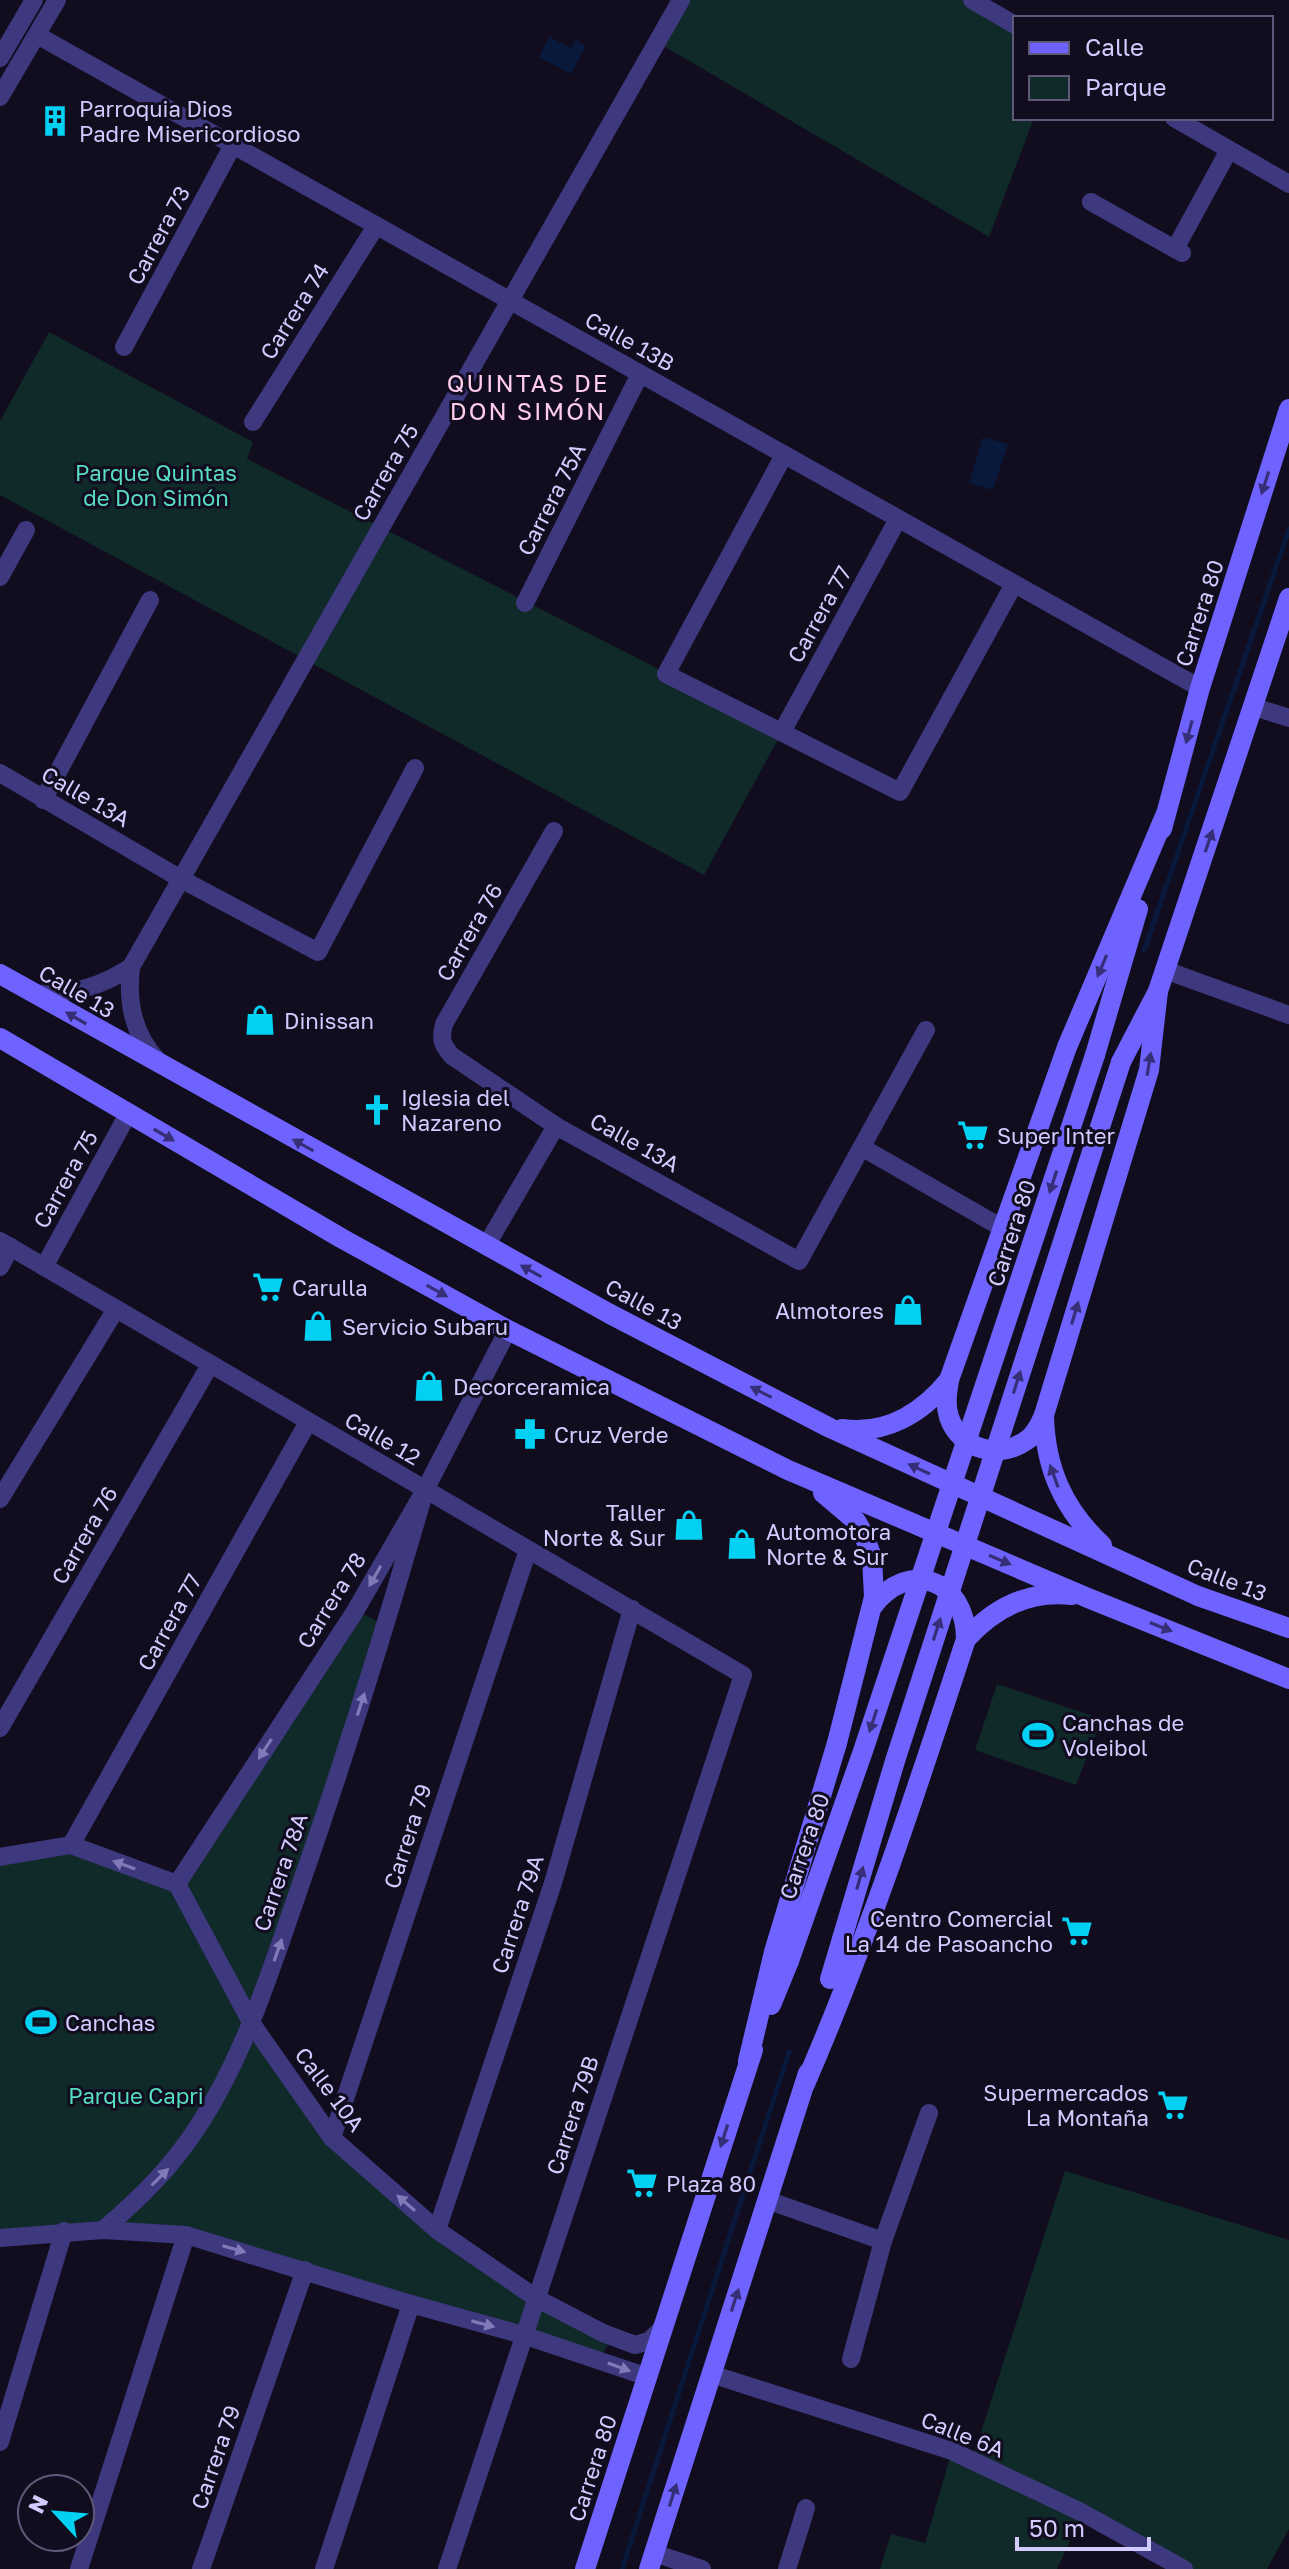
<svg xmlns="http://www.w3.org/2000/svg" width="1289" height="2569" font-family="'Golos Text',sans-serif">
  <style>
    .green { fill: #102929 }
    .water { fill: #09193c }
    .lines { fill: none; stroke-linecap: round; stroke-linejoin: round }
    .stream { stroke: #09193c; stroke-width: 5 }
    .minor { stroke: #3e387e; stroke-width: 18 }
    .secondary { stroke: #6e63fe; stroke-width: 20 }
    .secondary-bridge { stroke: #6e63fe; stroke-width: 20 }
    .oneway { fill: #362f78 }
    .oneway2 { fill: #817ab8 }
    .labels { text-anchor: middle; dominant-baseline: central; stroke-width: 6; stroke-linejoin: round; paint-order: stroke }
    .poi-label { font-size: 22px; fill: #d3cbff; stroke: #110d1f; text-anchor: start }
    .street-label { font-size: 22px; fill: #d3cbff; stroke: #110d1f }
    .park-label { font-size: 22px; fill: #58dec2; stroke: #110d1f }
    .neighbourhood-label { font-size: 24px; letter-spacing: 2px; fill: #ffcdeb; stroke: #110d1f }
  </style>
  <rect width="100%" height="100%" fill="#110d1f"/>
  <!-- green -->
  <g class="green">
    <path d="M 681,0 L 972,0 L 1015,25 L 1015,118 L 1034,118 L 989,237 L 657,42 Z"/>
    <path d="M 49,332 L 253,442 L 247,459 L 782,732 L 704,875 L 0,495 L 0,421 Z"/>
    <path d="M 361,1613 L 381,1623 L 252,2024 L 332,2138 L 437,2230 L 608,2344 L 602,2355 L 186,2235 L 0,2238 L 0,1857 L 71,1845 L 177,1884 Z"/>
    <path d="M 997,1684 L 1102,1719 L 1076,1785 L 975,1750 Z"/>
    <path d="M 1065,2171 L 1289,2240 L 1289,2529 L 1267,2569 L 1184,2569 L 1083,2513 L 1057,2569 L 880,2569 L 891,2534 L 925,2543 L 952,2451 L 972,2460 Z"/>
  </g>
  <!-- water -->
  <g class="water">
    <path d="M 549,37 L 571,48 L 576,40 L 586,46 L 571,74 L 539,57 Z"/>
    <path d="M 983,437 L 1008,444 L 993,490 L 969,483 Z"/>
  </g>
  <g class="lines">
    <!-- stream -->
    <g class="stream">
      <path d="M 1144,951 L 1289,529"/>
      <path d="M 622,2569 L 789,2052"/>
    </g>
    <!-- minor -->
    <g class="minor">
      <path d="M 972,0 L 1015,25"/>
      <path d="M 37,35 L 1200,688"/>
      <path d="M 0,58 L 34,0"/>
      <path d="M 0,97 L 57,0"/>
      <path d="M 1174,118 L 1289,184"/>
      <path d="M 1091,202 L 1182,253"/>
      <path d="M 1175,249 L 1229,150"/>
      <path d="M 124,347 L 233,145"/>
      <path d="M 253,422 L 376,226"/>
      <path d="M 784,455 L 666,674 L 900,792 L 1014,584"/>
      <path d="M 0,577 L 26,530"/>
      <path d="M 525,603 L 640,374"/>
      <path d="M 1254,707 L 1289,718"/>
      <path d="M 782,732 L 898,519"/>
      <path d="M 0,773 L 181,879 L 318,952 L 415,768"/>
      <path d="M 43,800 L 150,600"/>
      <path d="M 554,831 L 444,1024 C 440,1039 442,1045 452,1056 L 556,1126 L 799,1261 L 926,1030"/>
      <path d="M 1165,970 L 1289,1015"/>
      <path d="M 34,994 C 72,994 99,988 131,967"/>
      <path d="M 158,1061 C 133,1034 127,1003 131,967 L 681,0"/>
      <path d="M 863,1148 L 1004,1229"/>
      <path d="M 0,1241 L 743,1675 L 447,2569"/>
      <path d="M 486,1246 L 556,1126"/>
      <path d="M 0,1267 L 11,1247"/>
      <path d="M 44,1267 L 128,1114"/>
      <path d="M 0,1499 L 116,1309"/>
      <path d="M 0,1728 L 210,1365"/>
      <path d="M 71,1845 L 308,1422"/>
      <path d="M 0,1857 L 71,1845 L 177,1884 L 252,2024 L 332,2138 L 437,2230 L 536,2298 L 603,2333 L 635,2345 L 649,2341 L 663,2327"/>
      <path d="M 177,1884 L 354,1613 L 425,1490 L 508,1330"/>
      <path d="M 332,2138 L 528,1550"/>
      <path d="M 767,2200 L 883,2241"/>
      <path d="M 103,2230 C 139,2199 171,2168 197,2128 C 244,2057 269,1975 297,1895 C 344,1761 386,1626 425,1490"/>
      <path d="M 437,2230 L 553,1883 L 632,1609"/>
      <path d="M 0,2238 L 103,2230 L 186,2235 L 411,2304 L 523,2335 L 642,2375 L 645,2380"/>
      <path d="M 851,2359 L 883,2241 L 929,2113"/>
      <path d="M 711,2374 L 952,2451 L 1083,2513 L 1184,2569"/>
      <path d="M 0,2442 L 64,2231"/>
      <path d="M 654,2553 L 702,2569"/>
      <path d="M 79,2569 L 186,2235"/>
      <path d="M 201,2569 L 305,2270"/>
      <path d="M 324,2569 L 411,2304"/>
      <path d="M 787,2569 L 806,2508"/>
    </g>
    <!-- secondary -->
    <g class="secondary">
      <path d="M 1162,829 L 1200,688 L 1289,409"/>
      <path d="M 0,974 L 610,1314 L 830,1428 L 1198,1596 L 1289,1628"/>
      <path d="M 1158,991 L 1149,1070 L 1044,1415 C 1040,1424 1036,1434 1027,1440 C 1000,1460 960,1450 949,1417 C 945,1405 947,1393 949,1380 L 1067,1047 L 1165,816"/>
      <path d="M 0,1038 L 341,1238 L 508,1330 L 788,1470 L 1088,1598 L 1289,1679"/>
      <path d="M 1095,1055 L 1138,909"/>
      <path d="M 1121,1062 L 1158,991 L 1289,598"/>
      <path d="M 1044,1415 C 1045,1467 1063,1509 1102,1545"/>
      <path d="M 842,1429 C 886,1435 922,1413 949,1380"/>
      <path d="M 966,1639 C 994,1608 1029,1590 1072,1595"/>
      <path d="M 771,2005 L 789,1961"/>
      <path d="M 748,2061 L 774,1952 L 837,1743 L 874,1597 L 872,1557 L 863,1533 L 856,1521 L 823,1493"/>
      <path d="M 805,2084 C 868,1939 917,1789 966,1639 C 966,1579 908,1558 872,1607"/>
      <path d="M 585,2569 L 753,2050"/>
      <path d="M 649,2569 L 808,2073"/>
    </g>
    <!-- secondary-bridge -->
    <g class="secondary-bridge">
      <path d="M 789,1961 L 863,1751 L 1095,1055"/>
      <path d="M 830,1979 L 895,1761 L 1121,1062"/>
    </g>
  </g>
  <!-- one-way arrows -->
  <defs><path id="oneway-solid" d="M-6-.8H1V-3.2L6.5 0L1 3.2V.8H-6Z" transform="scale(2)"/></defs>
  <g class="oneway">
    <use href="#oneway-solid" transform="translate(1265 483) rotate(108)"/>
    <use href="#oneway-solid" transform="translate(1189 732) rotate(105)"/>
    <use href="#oneway-solid" transform="translate(1209 841) rotate(-71)"/>
    <use href="#oneway-solid" transform="translate(1102 966) rotate(113)"/>
    <use href="#oneway-solid" transform="translate(76 1018) rotate(-150)"/>
    <use href="#oneway-solid" transform="translate(1149 1064) rotate(-81)"/>
    <use href="#oneway-solid" transform="translate(164 1135) rotate(30)"/>
    <use href="#oneway-solid" transform="translate(303 1145) rotate(-151)"/>
    <use href="#oneway-solid" transform="translate(1053 1182) rotate(108)"/>
    <use href="#oneway-solid" transform="translate(531 1271) rotate(-151)"/>
    <use href="#oneway-solid" transform="translate(437 1291) rotate(29)"/>
    <use href="#oneway-solid" transform="translate(1075 1313) rotate(-73)"/>
    <use href="#oneway-solid" transform="translate(1017 1382) rotate(-72)"/>
    <use href="#oneway-solid" transform="translate(761 1392) rotate(-153)"/>
    <use href="#oneway-solid" transform="translate(919 1469) rotate(-155)"/>
    <use href="#oneway-solid" transform="translate(1054 1476) rotate(-110)"/>
    <use href="#oneway-solid" transform="translate(1000 1560) rotate(23)"/>
    <use href="#oneway-solid" transform="translate(1161 1627) rotate(22)"/>
    <use href="#oneway-solid" transform="translate(937 1629) rotate(-72)"/>
    <use href="#oneway-solid" transform="translate(873 1721) rotate(108)"/>
    <use href="#oneway-solid" transform="translate(860 1878) rotate(-74)"/>
    <use href="#oneway-solid" transform="translate(724 2136) rotate(108)"/>
    <use href="#oneway-solid" transform="translate(735 2300) rotate(-72)"/>
    <use href="#oneway-solid" transform="translate(673 2495) rotate(-72)"/>
  </g>
  <g class="oneway2">
    <use href="#oneway-solid" transform="translate(375 1576) rotate(120)"/>
    <use href="#oneway-solid" transform="translate(361 1704) rotate(-72)"/>
    <use href="#oneway-solid" transform="translate(265 1749) rotate(123)"/>
    <use href="#oneway-solid" transform="translate(124 1865) rotate(-160)"/>
    <use href="#oneway-solid" transform="translate(278 1950) rotate(-71)"/>
    <use href="#oneway-solid" transform="translate(160 2177) rotate(-45)"/>
    <use href="#oneway-solid" transform="translate(406 2203) rotate(-139)"/>
    <use href="#oneway-solid" transform="translate(234 2249) rotate(16)"/>
    <use href="#oneway-solid" transform="translate(483 2324) rotate(15)"/>
    <use href="#oneway-solid" transform="translate(619 2367) rotate(20)"/>
  </g>
  <!-- icons -->
  <defs>
    <symbol id="building-bare" viewBox="-9 -9 18 18"><path d="M-4-6H4V6H1V3H-1V6H-4ZM-2.5-4.3h1.7v1.8h-1.7ZM.8-4.3h1.7v1.8H.8ZM-2.5-1h1.7V.8h-1.7ZM.8-1h1.7V.8H.8Z" fill="#02d1f4" stroke="#110d1f" stroke-width="2.5" paint-order="stroke"/></symbol>
    <symbol id="shop-bare" viewBox="-9 -9 18 18"><path d="M-5-2.5h2.3a2.7 3.5 0 0 1 5.4 0H5L5.5 6h-11ZM-1.5-2.5h3a1.5 2.3 0 0 0-3 0Z" fill="#02d1f4" stroke="#110d1f" stroke-width="2.5" paint-order="stroke"/></symbol>
    <symbol id="church-bare" viewBox="-9 -9 18 18"><path d="M-1.2-6h2.4v3.5h3.3v2.4h-3.3V6h-2.4V-.1h-3.3v-2.4h3.3Z" fill="#02d1f4" stroke="#110d1f" stroke-width="2.5" paint-order="stroke"/></symbol>
    <symbol id="supermarket-bare" viewBox="-9 -9 18 18"><path d="M-6-5.5h2.5l.6 2H6L4.5 2H-2.5L-4.4-4H-6ZM-1.5 3.2a1.3 1.3 0 1 0 .1 0ZM3 3.2a1.3 1.3 0 1 0 .1 0Z" fill="#02d1f4" stroke="#110d1f" stroke-width="2.5" paint-order="stroke"/></symbol>
    <symbol id="pharmacy-bare" viewBox="-9 -9 18 18"><path d="M-2-6h4v4h4v4h-4v4h-4v-4h-4v-4h4Z" fill="#02d1f4" stroke="#110d1f" stroke-width="2.5" paint-order="stroke"/></symbol>
    <symbol id="stadium-bare" viewBox="-9 -9 18 18"><path d="M0-5a6.5 5 0 1 0 0 10a6.5 5 0 1 0 0-10ZM-3.5-1.8h7v3.6h-7Z" fill="#02d1f4" stroke="#110d1f" stroke-width="2.5" paint-order="stroke"/></symbol>
  </defs>
  <g fill-rule="evenodd">
    <use href="#building-bare" x="33" y="99" width="44" height="44"/>
    <use href="#shop-bare" x="238" y="998" width="44" height="44"/>
    <use href="#church-bare" x="355" y="1088" width="44" height="44"/>
    <use href="#supermarket-bare" x="951" y="1113" width="44" height="44"/>
    <use href="#supermarket-bare" x="246" y="1265" width="44" height="44"/>
    <use href="#shop-bare" x="886" y="1288" width="44" height="44"/>
    <use href="#shop-bare" x="296" y="1304" width="44" height="44"/>
    <use href="#shop-bare" x="407" y="1364" width="44" height="44"/>
    <use href="#pharmacy-bare" x="508" y="1412" width="44" height="44"/>
    <use href="#shop-bare" x="667" y="1503" width="44" height="44"/>
    <use href="#shop-bare" x="720" y="1522" width="44" height="44"/>
    <use href="#stadium-bare" x="1016" y="1713" width="44" height="44"/>
    <use href="#supermarket-bare" x="1055" y="1909" width="44" height="44"/>
    <use href="#stadium-bare" x="19" y="2000" width="44" height="44"/>
    <use href="#supermarket-bare" x="1151" y="2083" width="44" height="44"/>
    <use href="#supermarket-bare" x="620" y="2161" width="44" height="44"/>
  </g>
  <g class="labels">
    <!-- poi labels -->
    <g class="poi-label">
      <text x="79" y="108">Parroquia Dios<tspan x="79" dy="25">Padre Misericordioso</tspan></text>
      <text x="284" y="1020">Dinissan</text>
      <text x="401" y="1097">Iglesia del<tspan x="401" dy="25">Nazareno</tspan></text>
      <text x="997" y="1135">Super Inter</text>
      <text x="292" y="1287">Carulla</text>
      <text x="884" y="1310" text-anchor="end">Almotores</text>
      <text x="342" y="1326">Servicio Subaru</text>
      <text x="453" y="1386">Decorceramica</text>
      <text x="554" y="1434">Cruz Verde</text>
      <text x="665" y="1512" text-anchor="end">Taller<tspan x="665" dy="25">Norte &amp; Sur</tspan></text>
      <text x="766" y="1531">Automotora<tspan x="766" dy="25">Norte &amp; Sur</tspan></text>
      <text x="1062" y="1722">Canchas de<tspan x="1062" dy="25">Voleibol</tspan></text>
      <text x="1053" y="1918" text-anchor="end">Centro Comercial<tspan x="1053" dy="25">La 14 de Pasoancho</tspan></text>
      <text x="65" y="2022">Canchas</text>
      <text x="1149" y="2092" text-anchor="end">Supermercados<tspan x="1149" dy="25">La Montaña</tspan></text>
      <text x="666" y="2183">Plaza 80</text>
    </g>
    <!-- street labels -->
    <g class="street-label">
      <text transform="translate(158 235) rotate(-62)">Carrera 73</text>
      <text transform="translate(294 311) rotate(-58)">Carrera 74</text>
      <text transform="translate(630 341) rotate(29)">Calle 13B</text>
      <text transform="translate(385 472) rotate(-60)">Carrera 75</text>
      <text transform="translate(551 499) rotate(-63)">Carrera 75A</text>
      <text transform="translate(1199 613) rotate(-72)">Carrera 80</text>
      <text transform="translate(819 614) rotate(-61)">Carrera 77</text>
      <text transform="translate(86 796) rotate(30)">Calle 13A</text>
      <text transform="translate(469 932) rotate(-60)">Carrera 76</text>
      <text transform="translate(77 991) rotate(30)">Calle 13</text>
      <text transform="translate(635 1142) rotate(29)">Calle 13A</text>
      <text transform="translate(65 1179) rotate(-61)">Carrera 75</text>
      <text transform="translate(1011 1233) rotate(-72)">Carrera 80</text>
      <text transform="translate(644 1304) rotate(28)">Calle 13</text>
      <text transform="translate(383 1438) rotate(30)">Calle 12</text>
      <text transform="translate(84 1535) rotate(-60)">Carrera 76</text>
      <text transform="translate(1227 1579) rotate(21)">Calle 13</text>
      <text transform="translate(331 1600) rotate(-58)">Carrera 78</text>
      <text transform="translate(169 1622) rotate(-61)">Carrera 77</text>
      <text transform="translate(407 1836) rotate(-72)">Carrera 79</text>
      <text transform="translate(804 1846) rotate(-71)">Carrera 80</text>
      <text transform="translate(280 1872) rotate(-71)">Carrera 78A</text>
      <text transform="translate(517 1914) rotate(-72)">Carrera 79A</text>
      <text transform="translate(330 2089) rotate(53)">Calle 10A</text>
      <text transform="translate(572 2115) rotate(-72)">Carrera 79B</text>
      <text transform="translate(963 2434) rotate(22)">Calle 6A</text>
      <text transform="translate(215 2457) rotate(-71)">Carrera 79</text>
      <text transform="translate(592 2468) rotate(-72)">Carrera 80</text>
    </g>
    <!-- park labels -->
    <g class="park-label">
      <text x="156" y="472">Parque Quintas<tspan x="156" dy="25">de Don Simón</tspan></text>
      <text x="136" y="2095">Parque Capri</text>
    </g>
    <!-- neighbourhood labels -->
    <g class="neighbourhood-label">
      <text x="528" y="382">QUINTAS DE<tspan x="528" dy="28">DON SIMÓN</tspan></text>
    </g>
  </g>
  <!-- legend -->
  <rect x="1013" y="16" width="260" height="104" fill="#110d1f" stroke="#5f5979" stroke-width="2"/>
  <rect x="1029" y="42" width="40" height="12" fill="#6e63fe" stroke="#5f5979" stroke-width="2"/>
  <text x="1085" y="56" font-size="24" fill="#d3cbff">Calle</text>
  <rect x="1029" y="76" width="40" height="24" fill="#102929" stroke="#5f5979" stroke-width="2"/>
  <text x="1085" y="96" font-size="24" fill="#d3cbff">Parque</text>
  <!-- north arrow -->
  <g transform="translate(56 2513) rotate(296)"><circle r="38" fill="#110d1f" stroke="#5f5979" stroke-width="2"/>
  <path d="M0-6L14 30L0 20L-14 30Z" fill="#02d1f4"/>
  <text y="-12" font-size="22" font-weight="bold" text-anchor="middle" fill="#d3cbff">N</text>
  </g>
  <!-- scale -->
  <path d="M1017 2537v12h132v-12" fill="none" stroke="#d3cbff" stroke-width="4"/>
  <text x="1029" y="2537" font-size="24" fill="#d3cbff" stroke="#110d1f" stroke-width="6" paint-order="stroke">50 m</text>
</svg>
